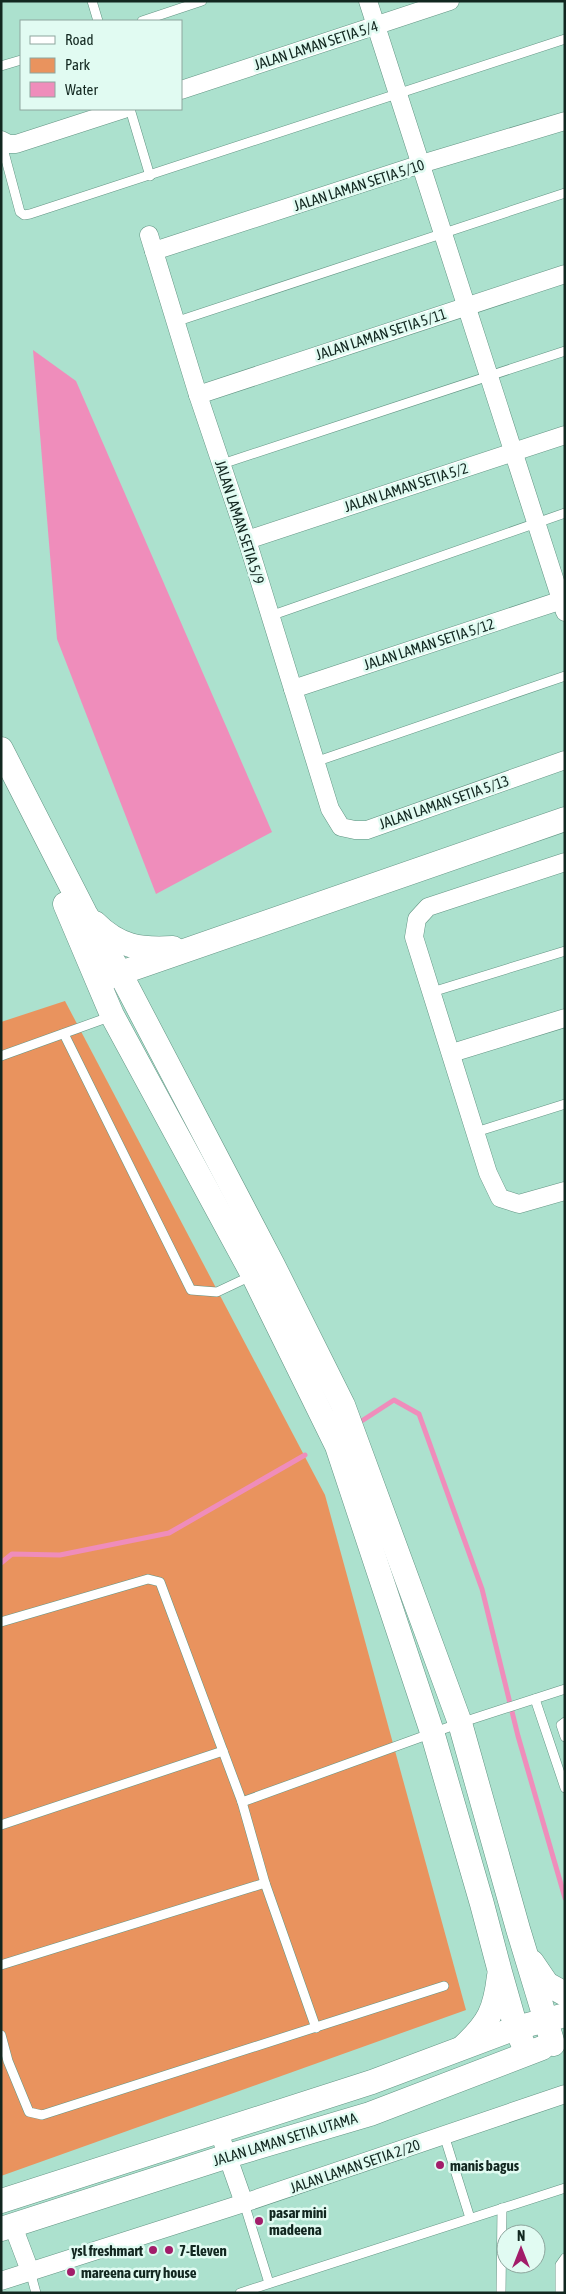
<svg xmlns="http://www.w3.org/2000/svg" width="566" height="2294" font-family="'Asap Condensed',sans-serif">
  <style>
    .green { fill: #e9935e }
    .water { fill: #ef8dbb }
    .lines { fill: none; stroke-linecap: round; stroke-linejoin: round }
    .stream { stroke: #ef8dbb; stroke-width: 5 }
    .lane-casing { stroke: #629483; stroke-width: 10 }
    .street-casing { stroke: #629483; stroke-width: 19 }
    .secondary-casing { stroke: #629483; stroke-width: 25 }
    .lane { stroke: #fff; stroke-width: 9 }
    .street { stroke: #fff; stroke-width: 18 }
    .secondary { stroke: #fff; stroke-width: 24 }
    .poi-dot { fill: #a21d6a; stroke: #e1fbf2; stroke-width: 2 }
    .labels { text-anchor: middle; dominant-baseline: central; stroke-width: 5; stroke-linejoin: round; paint-order: stroke }
    .street-label { font-size: 15px; fill: #122720; stroke: #e1fbf2 }
    .poi-label { font-size: 15px; font-weight: bold; fill: #122720; stroke: #e1fbf2; text-anchor: start }
  </style>
  <rect width="100%" height="100%" fill="#ace1ce"/>
  <!-- green -->
  <path class="green" d="M 65,1001 L 325,1495 L 466,2010 L 1,2176 L 1,1022 Z"/>
  <!-- water -->
  <path class="water" d="M 33,350 L 76,381 L 272,832 L 156,894 L 57,639 Z"/>
  <g class="lines">
    <!-- stream -->
    <g class="stream">
      <path d="M 357,1424 L 394,1400 L 419,1414 L 482,1589 L 518,1736 L 565,1898"/>
      <path d="M 1,1563 L 12,1554 L 60,1555 L 169,1533 L 305,1455"/>
    </g>
    <defs>
      <g id="lane">
        <path d="M 92,1 L 98,21"/>
        <path d="M 142,21 L 202,1"/>
        <path d="M 1,66 L 21,60"/>
        <path d="M 130,109 L 150,176"/>
        <path d="M 1,141 L 20,212 L 24,215 L 30,214 L 565,39"/>
        <path d="M 175,322 L 565,193"/>
        <path d="M 222,464 L 565,351"/>
        <path d="M 270,616 L 565,513"/>
        <path d="M 315,762 L 565,676"/>
        <path d="M 432,992 L 565,951"/>
        <path d="M 64,1034 L 191,1290 L 217,1292 L 251,1276"/>
        <path d="M 1,1056 L 112,1016"/>
        <path d="M 476,1132 L 565,1104"/>
        <path d="M 1,1622 L 148,1579 L 160,1582 L 242,1802 L 265,1883 L 316,2028"/>
        <path d="M 535,1699 L 565,1788"/>
        <path d="M 565,1722 L 561,1725 L 565,1737"/>
        <path d="M 242,1802 L 460,1723 L 565,1689"/>
        <path d="M 1,1825 L 223,1751"/>
        <path d="M 1,1965 L 265,1883"/>
        <path d="M 1,2035 L 8,2061 L 29,2112 L 42,2115 L 444,1986"/>
        <path d="M 444,2135 L 470,2218"/>
        <path d="M 244,2203 L 269,2283"/>
        <path d="M 30,2271 L 36,2293"/>
        <path d="M 240,2293 L 565,2188"/>
        <path d="M 501,2293 L 502,2208"/>
        <path d="M 560,2293 L 560,2265 L 565,2258"/>
      </g>
      <g id="street">
        <path d="M 368,1 L 565,612"/>
        <path d="M 181,90 L 450,1"/>
        <path d="M 1,140 L 9,144 L 16,144 L 124,109"/>
        <path d="M 149,235 L 198,395 L 247,540 L 330,809 L 341,827 L 355,830 L 367,830 L 565,760"/>
        <path d="M 154,251 L 421,164 L 565,121"/>
        <path d="M 198,395 L 565,274"/>
        <path d="M 247,540 L 565,435"/>
        <path d="M 293,689 L 565,599"/>
        <path d="M 565,862 L 428,907 L 417,919 L 414,937 L 488,1173 L 500,1198 L 519,1204 L 565,1191"/>
        <path d="M 452,1053 L 565,1018"/>
        <path d="M 219,2132 L 244,2203"/>
        <path d="M 13,2226 L 30,2271"/>
        <path d="M 1,2281 L 244,2203 L 565,2094"/>
      </g>
      <g id="secondary">
        <path d="M 1,749 L 85,913 L 120,973 L 273,1265 L 343,1405 L 460,1723 L 518,1929 L 553,2044"/>
        <path d="M 65,904 L 112,1015 L 253,1275 L 337,1446 L 433,1735 L 482,1904 L 500,1972 L 516,2028 L 527,2053"/>
        <path d="M 95,923 C 119,947 140,950 173,948"/>
        <path d="M 106,978 L 565,819"/>
        <path d="M 532,1962 L 547,1984 L 565,1994"/>
        <path d="M 464,2046 C 489,2023 495,2010 499,1976"/>
        <path d="M 1,2201 L 372,2082 L 516,2028 L 565,2015"/>
        <path d="M 1,2229 L 228,2156 L 370,2114 L 542,2048"/>
      </g>
    </defs>
    <!-- lane casing -->
    <use href="#lane" class="lane-casing"/>
    <!-- street casing -->
    <use href="#street" class="street-casing"/>
    <!-- secondary casing -->
    <use href="#secondary" class="secondary-casing"/>
    <!-- lane -->
    <use href="#lane" class="lane"/>
    <!-- street -->
    <use href="#street" class="street"/>
    <!-- secondary -->
    <use href="#secondary" class="secondary"/>
  </g>
  <!-- markers -->
  <g class="poi-dot">
    <circle cx="440" cy="2165" r="5"/>
    <circle cx="259" cy="2221" r="5"/>
    <circle cx="153" cy="2250" r="5"/>
    <circle cx="169" cy="2250" r="5"/>
    <circle cx="71" cy="2272" r="5"/>
  </g>
  <g class="labels">
    <!-- street labels -->
    <g class="street-label">
      <text transform="translate(316 45) rotate(-18)">JALAN LAMAN SETIA 5/4</text>
      <text transform="translate(359 185) rotate(-18)">JALAN LAMAN SETIA 5/10</text>
      <text transform="translate(381 334) rotate(-18)">JALAN LAMAN SETIA 5/11</text>
      <text transform="translate(406 487) rotate(-18)">JALAN LAMAN SETIA 5/2</text>
      <text transform="translate(240 522) rotate(72)">JALAN LAMAN SETIA 5/9</text>
      <text transform="translate(429 644) rotate(-18)">JALAN LAMAN SETIA 5/12</text>
      <text transform="translate(444 802) rotate(-19)">JALAN LAMAN SETIA 5/13</text>
      <text transform="translate(285 2139) rotate(-17)">JALAN LAMAN SETIA UTAMA</text>
      <text transform="translate(355 2166) rotate(-19)">JALAN LAMAN SETIA 2/20</text>
    </g>
    <!-- poi labels -->
    <g class="poi-label">
      <text x="450" y="2165">manis bagus</text>
      <text x="269" y="2212">pasar mini<tspan x="269" dy="17">madeena</tspan></text>
      <text x="143" y="2250" text-anchor="end">ysl freshmart</text>
      <text x="179" y="2250">7-Eleven</text>
      <text x="81" y="2272">mareena curry house</text>
    </g>
  </g>
  <!-- border -->
  <rect width="566" height="2294" fill="none" stroke="#122720" stroke-width="5"/>
  <!-- legend -->
  <rect x="20" y="20" width="162" height="90" fill="#e1fbf2" stroke="#8ea69e"/>
  <rect x="30" y="36" width="25" height="8" fill="#ffffff" stroke="#8ea69e"/>
  <text x="65" y="45" font-size="15" fill="#122720">Road</text>
  <rect x="30" y="58" width="25" height="15" fill="#e9935e" stroke="#8ea69e"/>
  <text x="65" y="70" font-size="15" fill="#122720">Park</text>
  <rect x="30" y="82" width="25" height="15" fill="#ef8dbb" stroke="#8ea69e"/>
  <text x="65" y="95" font-size="15" fill="#122720">Water</text>
  <!-- north arrow -->
  <g transform="translate(521 2249)"><circle r="24" fill="#e1fbf2" stroke="#8ea69e"/>
  <path d="M0-4L9 19L0 12L-9 19Z" fill="#a21d6a"/>
  <text y="-8" font-size="14" font-weight="bold" text-anchor="middle" fill="#122720">N</text>
  </g>
</svg>
